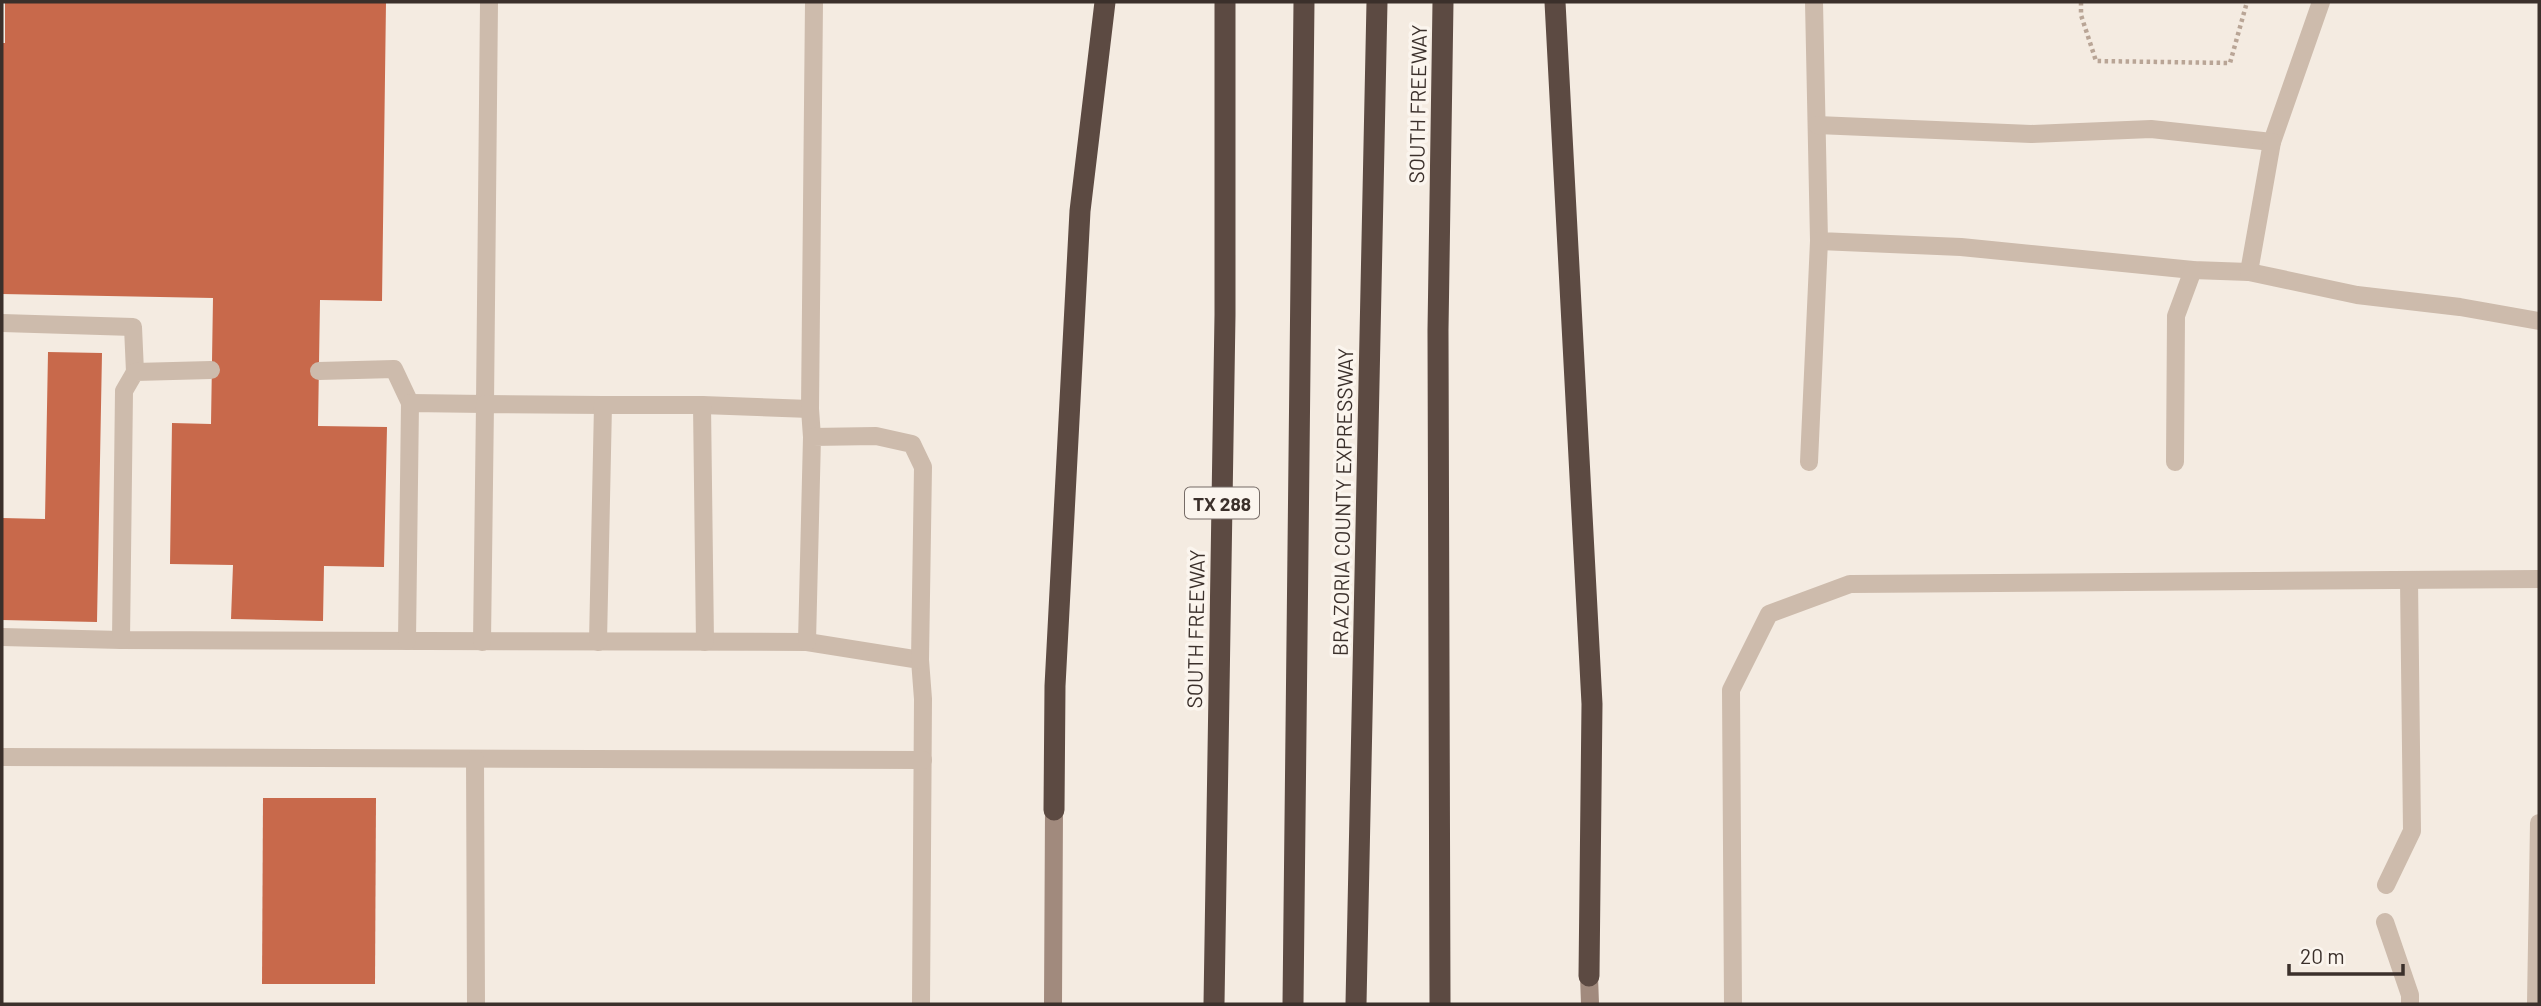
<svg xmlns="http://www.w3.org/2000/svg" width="2541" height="1006" font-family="Barlow,sans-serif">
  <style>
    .building { fill: #c8694b }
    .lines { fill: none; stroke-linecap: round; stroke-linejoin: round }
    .path { stroke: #b9a596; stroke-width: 4.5; stroke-dasharray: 3.5 3.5; stroke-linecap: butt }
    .service { stroke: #cdbbac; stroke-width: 18 }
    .minor { stroke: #cdbbac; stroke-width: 18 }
    .secondary { stroke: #a18a7d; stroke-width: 18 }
    .motorway { stroke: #5c4a42; stroke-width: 21 }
    .labels { text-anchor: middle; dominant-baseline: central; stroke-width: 7; stroke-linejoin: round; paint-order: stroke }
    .shield { fill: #fbf5ee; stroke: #756b66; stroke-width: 2 }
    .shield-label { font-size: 19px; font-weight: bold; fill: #3b302b }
    .street-label { font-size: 21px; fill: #3b302b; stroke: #fbf5ee }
  </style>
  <rect width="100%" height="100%" fill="#f4ebe1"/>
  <!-- building -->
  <g class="building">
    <path d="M 5,2 L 386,2 L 382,301 L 320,300 L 318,426 L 387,427 L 384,567 L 324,566 L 323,621 L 231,619 L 233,565 L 170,564 L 172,423 L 211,424 L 213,298 L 2,294 L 2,43 L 5,43 Z"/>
    <path d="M 48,352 L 102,353 L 97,622 L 2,620 L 2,518 L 45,519 Z"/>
    <path d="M 263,798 L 376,798 L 375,984 L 262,984 Z"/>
  </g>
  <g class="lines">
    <!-- path -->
    <path class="path" d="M 2081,2 L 2081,15 L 2096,61 L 2230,63 L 2247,2"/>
    <!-- service -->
    <g class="service">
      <path d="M 1814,2 L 1819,241 L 1961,247 L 2193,270 L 2249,272 L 2357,295 L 2460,307 L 2539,321"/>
      <path d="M 1817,125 L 2031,134 L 2151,129 L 2272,142 L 2321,2"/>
      <path d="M 2249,272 L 2272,142"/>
      <path d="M 2,323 L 133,327 L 135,372"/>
      <path d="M 319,371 L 394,369 L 410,403"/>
      <path d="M 702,405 L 810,409"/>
      <path d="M 812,437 L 810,409 L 814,2"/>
      <path d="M 1809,462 L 1819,241"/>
      <path d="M 2175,462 L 2176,316 L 2193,270"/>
      <path d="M 2,637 L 121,640 L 807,642 L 920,660 L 923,699 L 921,1004"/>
      <path d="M 121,640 L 124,391 L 135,372 L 211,370"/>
      <path d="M 407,641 L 410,403 L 485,404 L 489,2"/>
      <path d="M 482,642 L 485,404 L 603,405"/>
      <path d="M 598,642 L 603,405 L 702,405 L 705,642"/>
      <path d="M 807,642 L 812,437 L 876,436 L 912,444 L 923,467 L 920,660"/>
      <path d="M 2,757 L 923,760"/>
      <path d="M 475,759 L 476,1004"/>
      <path d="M 2386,885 L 2412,831 L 2409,580"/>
      <path d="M 2385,922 L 2410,995 L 2410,1004"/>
      <path d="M 1733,1004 L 1731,690 L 1769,614 L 1850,584 L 2539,579"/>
    </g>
    <!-- minor -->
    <path class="minor" d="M 2536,1004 L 2539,823"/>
    <!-- secondary -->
    <g class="secondary">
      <path d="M 1589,976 L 1590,1004"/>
      <path d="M 1053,1004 L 1054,810"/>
    </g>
    <!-- motorway -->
    <g class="motorway">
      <path d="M 1555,2 L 1592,704 L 1589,976"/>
      <path d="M 1054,810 L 1055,686 L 1080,211 L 1105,2"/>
      <path d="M 1214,1004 L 1225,315 L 1225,2"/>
      <path d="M 1293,1004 L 1304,2"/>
      <path d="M 1356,1004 L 1377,2"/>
      <path d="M 1440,1004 L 1438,330 L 1443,2"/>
    </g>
  </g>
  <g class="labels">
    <!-- shield labels -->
    <rect class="shield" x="1185" y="487.5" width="74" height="31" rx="5"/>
    <g class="shield-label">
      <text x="1222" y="503">TX 288</text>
    </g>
    <!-- street labels -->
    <g class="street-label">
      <text transform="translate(1417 104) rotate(-89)">SOUTH FREEWAY</text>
      <text transform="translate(1342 502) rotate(-89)">BRAZORIA COUNTY EXPRESSWAY</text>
      <text transform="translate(1195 629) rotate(-89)">SOUTH FREEWAY</text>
    </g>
  </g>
  <!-- border -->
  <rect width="2541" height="1006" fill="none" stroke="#3b302b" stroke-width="7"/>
  <!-- scale -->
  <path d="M2289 964v10h114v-10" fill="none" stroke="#3b302b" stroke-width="3.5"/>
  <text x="2300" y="964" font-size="21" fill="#3b302b" stroke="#fbf5ee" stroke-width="5" paint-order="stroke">20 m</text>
</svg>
